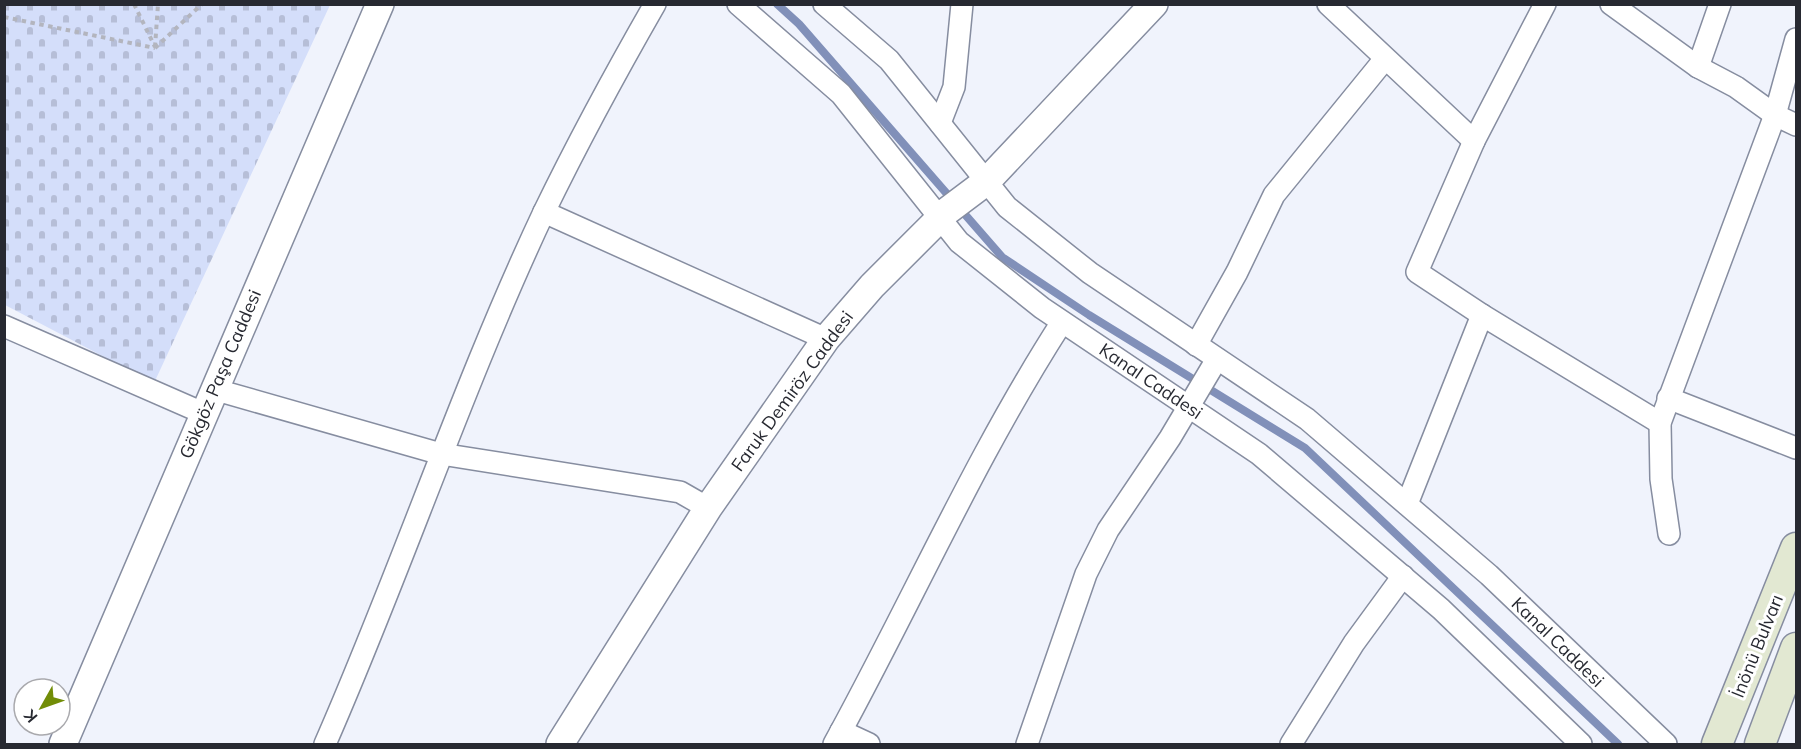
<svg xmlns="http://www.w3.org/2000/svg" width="1801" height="749" font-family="Mulish,sans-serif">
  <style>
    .cemetery { fill: url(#cemetery-stones) }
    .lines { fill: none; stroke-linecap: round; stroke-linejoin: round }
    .stream { stroke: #8190b9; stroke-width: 8 }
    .minor-casing { stroke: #868da0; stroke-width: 24 }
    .tertiary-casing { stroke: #868da0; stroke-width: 30 }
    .secondary-casing { stroke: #868da0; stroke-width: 33 }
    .path { stroke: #b3b5be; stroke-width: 4; stroke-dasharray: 4.5 4.5; stroke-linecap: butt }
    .minor { stroke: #fff; stroke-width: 21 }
    .tertiary { stroke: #fff; stroke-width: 27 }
    .secondary { stroke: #e2e8d2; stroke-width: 30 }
    .labels { text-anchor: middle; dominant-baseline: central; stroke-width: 6; stroke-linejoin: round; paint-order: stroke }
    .street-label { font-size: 18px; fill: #272931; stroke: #fff }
  </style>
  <defs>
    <pattern id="cemetery-stones" width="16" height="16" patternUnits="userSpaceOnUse" patternTransform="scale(1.5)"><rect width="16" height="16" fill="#d4defa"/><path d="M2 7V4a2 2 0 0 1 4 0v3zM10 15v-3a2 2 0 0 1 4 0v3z" fill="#b6bed7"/></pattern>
  </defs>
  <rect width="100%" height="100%" fill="#f0f3fc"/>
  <!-- cemetery -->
  <path class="cemetery" d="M 4,5 L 330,5 L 154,383 L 5,305 Z"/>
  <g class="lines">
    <!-- stream -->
    <path class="stream" d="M 777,4 L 799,24 L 1002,257 L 1089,315 L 1305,448 L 1618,744"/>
    <defs>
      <g id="minor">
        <path d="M 738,4 L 841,94 L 959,242 L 1042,308 L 1259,454 L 1441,609 L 1581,744"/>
        <path d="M 824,4 L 889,60 L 1007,207 L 1090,273 L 1307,419 L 1489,575 L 1666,744"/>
        <path d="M 1328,4 L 1474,141"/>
        <path d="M 1545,4 L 1474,141 L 1417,272 L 1482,315 L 1660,423"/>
        <path d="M 1611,4 L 1698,67 L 1736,87 L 1775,115 L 1796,125"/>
        <path d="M 1698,67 L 1720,4"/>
        <path d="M 940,123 L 954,87 L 962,4"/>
        <path d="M 544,212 L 826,339"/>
        <path d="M 4,326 L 203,413"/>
        <path d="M 1196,345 L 1237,272 L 1274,195 L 1384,60"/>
        <path d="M 213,389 L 441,454 L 680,492 L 708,508"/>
        <path d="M 1668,398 L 1796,448"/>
        <path d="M 1407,504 L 1482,315"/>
        <path d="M 1669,534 L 1661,479 L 1660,423 L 1775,115 L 1796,39"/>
        <path d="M 841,731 L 869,744"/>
        <path d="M 325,744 C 402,569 462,386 544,212 C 578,142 616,72 655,4"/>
        <path d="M 834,744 C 911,604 975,457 1062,322"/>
        <path d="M 1027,744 L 1086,574 L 1108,530 L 1170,438 L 1217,359"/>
        <path d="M 1291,744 L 1354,643 L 1403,576"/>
      </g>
      <g id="tertiary">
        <path d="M 63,744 L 380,4"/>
        <path d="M 560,744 L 708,508 L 826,339 L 872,286 L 947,211 L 987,181 L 1154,4"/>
      </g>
      <g id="secondary">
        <path d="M 1717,744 L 1796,548"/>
        <path d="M 1760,744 L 1796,648"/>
      </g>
    </defs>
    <!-- minor casing -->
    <use href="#minor" class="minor-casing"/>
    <!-- tertiary casing -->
    <use href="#tertiary" class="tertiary-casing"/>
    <!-- secondary casing -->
    <use href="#secondary" class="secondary-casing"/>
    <!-- path -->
    <g class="path">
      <path d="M 134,4 L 155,47"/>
      <path d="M 4,17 L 155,48"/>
      <path d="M 155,47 L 158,4"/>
      <path d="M 155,48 L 202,4"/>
    </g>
    <!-- minor -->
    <use href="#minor" class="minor"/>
    <!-- tertiary -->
    <use href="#tertiary" class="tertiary"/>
    <!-- secondary -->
    <use href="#secondary" class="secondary"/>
  </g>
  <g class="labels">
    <!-- street labels -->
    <g class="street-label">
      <text transform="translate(220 374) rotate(-67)">Gökgöz Paşa Caddesi</text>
      <text transform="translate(1151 381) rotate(34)">Kanal Caddesi</text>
      <text transform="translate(792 391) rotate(-54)">Faruk Demiröz Caddesi</text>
      <text transform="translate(1558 642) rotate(44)">Kanal Caddesi</text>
      <text transform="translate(1757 646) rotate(-68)">İnönü Bulvarı</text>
    </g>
  </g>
  <!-- border -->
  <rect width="1801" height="749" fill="none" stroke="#272931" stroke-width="12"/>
  <!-- north arrow -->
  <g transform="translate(42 707) rotate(230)"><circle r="28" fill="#ffffff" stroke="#a9a9ad" stroke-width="1.5"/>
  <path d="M0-4.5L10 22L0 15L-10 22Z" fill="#728d07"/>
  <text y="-9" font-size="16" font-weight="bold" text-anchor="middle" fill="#272931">K</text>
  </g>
</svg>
